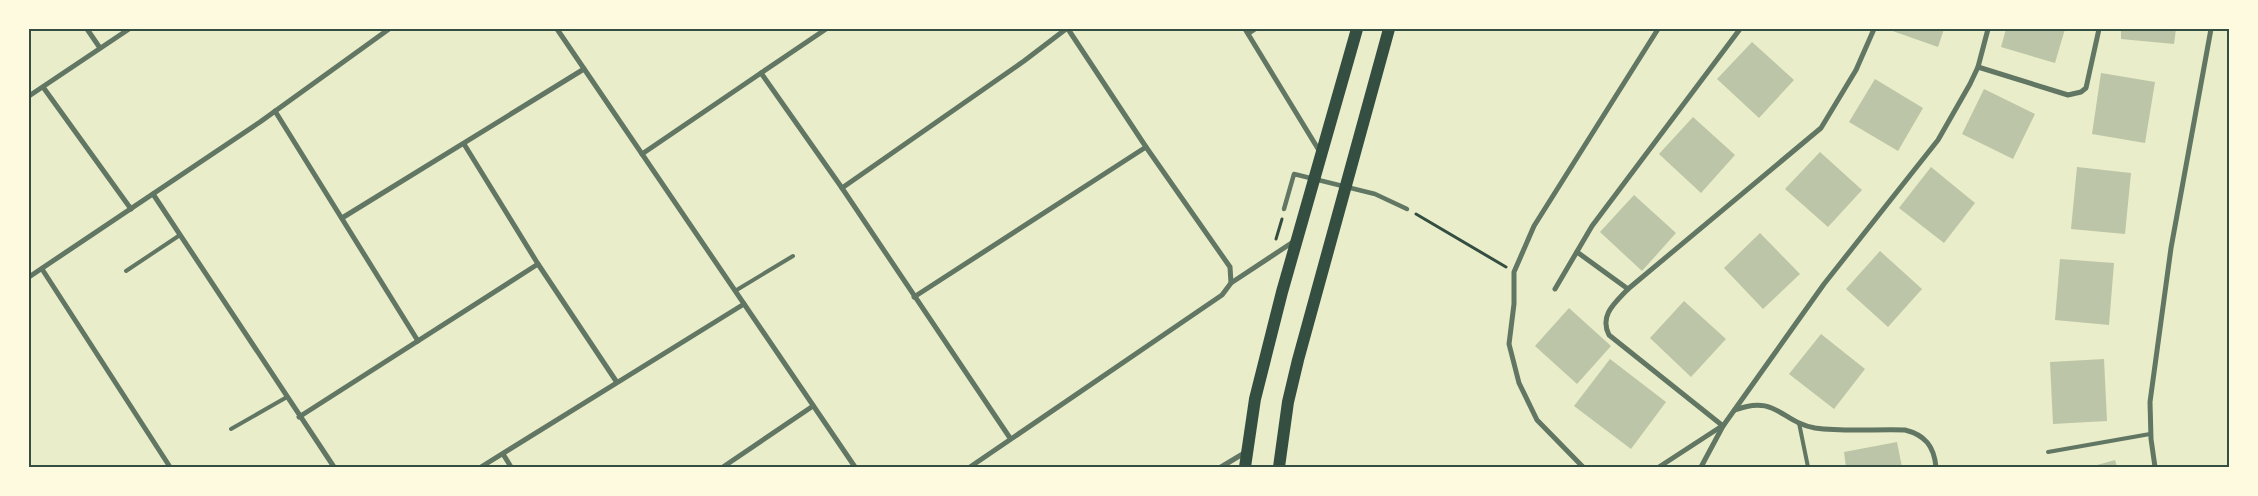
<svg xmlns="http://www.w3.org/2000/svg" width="2258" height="496" font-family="Helvetica,sans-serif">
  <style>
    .building { fill: #bcc5a7 }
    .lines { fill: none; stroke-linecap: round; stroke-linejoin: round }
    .path { stroke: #344e41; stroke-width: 3 }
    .service { stroke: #617663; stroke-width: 4 }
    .pedestrian { stroke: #617663; stroke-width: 4.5 }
    .minor { stroke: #617663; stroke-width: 5 }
    .primary { stroke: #344e41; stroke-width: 12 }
    .neatline { fill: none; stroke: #344e41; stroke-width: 2 }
  </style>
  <rect width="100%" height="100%" fill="#e9edc9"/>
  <!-- building -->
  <g class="building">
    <path d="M 1887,29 L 1944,29 L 1938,47 Z"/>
    <path d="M 2006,29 L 2065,29 L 2055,63 L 2001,47 Z"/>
    <path d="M 2121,29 L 2176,29 L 2174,44 L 2121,39 Z"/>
    <path d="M 1752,42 L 1794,80 L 1759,118 L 1717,79 Z"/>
    <path d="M 2101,73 L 2155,82 L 2145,143 L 2092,134 Z"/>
    <path d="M 1875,79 L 1923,108 L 1898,151 L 1849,122 Z"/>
    <path d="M 1984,89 L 2035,114 L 2013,159 L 1962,134 Z"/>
    <path d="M 1693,117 L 1735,155 L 1701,193 L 1659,154 Z"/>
    <path d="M 1820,152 L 1862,190 L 1828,227 L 1785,189 Z"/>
    <path d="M 1931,167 L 1975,203 L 1944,243 L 1899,208 Z"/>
    <path d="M 2077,167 L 2131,173 L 2125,234 L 2071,229 Z"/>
    <path d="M 1634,195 L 1676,233 L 1642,271 L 1600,232 Z"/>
    <path d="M 1760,233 L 1800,274 L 1763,309 L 1724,268 Z"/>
    <path d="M 1880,251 L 1922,289 L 1888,327 L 1846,289 Z"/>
    <path d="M 2060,259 L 2114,263 L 2109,325 L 2055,320 Z"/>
    <path d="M 1684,301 L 1726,339 L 1691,377 L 1650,338 Z"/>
    <path d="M 1569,308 L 1611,346 L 1577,384 L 1535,346 Z"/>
    <path d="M 1821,334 L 1865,369 L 1834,409 L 1789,374 Z"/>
    <path d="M 1610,359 L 1666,402 L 1631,449 L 1574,406 Z"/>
    <path d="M 2104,359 L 2107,421 L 2053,424 L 2050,362 Z"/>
    <path d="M 1897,442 L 1902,467 L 1846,467 L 1844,452 Z"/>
    <path d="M 2115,460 L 2117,467 L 2090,467 Z"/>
  </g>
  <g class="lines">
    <!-- path -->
    <g class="path">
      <path d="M 1416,214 L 1506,267"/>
      <path d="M 1276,239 L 1282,219"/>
    </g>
    <!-- service -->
    <g class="service">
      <path d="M 126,271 L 180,235"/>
      <path d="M 735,291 L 793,256"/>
      <path d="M 1799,423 L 1808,467"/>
      <path d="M 231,429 L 287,397"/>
      <path d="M 2048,452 L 2150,434"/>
    </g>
    <!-- pedestrian -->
    <path class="pedestrian" d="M 1284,209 L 1294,174 L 1375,194 L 1407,209"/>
    <!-- minor -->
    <g class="minor">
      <path d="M 87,29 L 100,48"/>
      <path d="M 557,29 L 855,467"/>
      <path d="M 1245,29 L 1320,152"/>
      <path d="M 1249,33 L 1255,29"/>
      <path d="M 1978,67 L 2068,95 L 2081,92 L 2086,88 L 2099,29"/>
      <path d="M 761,73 L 826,29"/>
      <path d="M 43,87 L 131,209"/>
      <path d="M 29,96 L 129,29"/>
      <path d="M 275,111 L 418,341"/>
      <path d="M 464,144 L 538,264 L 616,381"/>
      <path d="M 642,154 L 761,73 L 842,188 L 1010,438"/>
      <path d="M 842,188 L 1024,61 L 1066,29"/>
      <path d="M 153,194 L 334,467"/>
      <path d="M 342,218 L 584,69"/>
      <path d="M 1577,252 L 1628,289"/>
      <path d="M 42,269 L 170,467"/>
      <path d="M 29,277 L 260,122 L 389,29"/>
      <path d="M 1231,283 L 1293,242"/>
      <path d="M 1555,289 L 1592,226 L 1740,29"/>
      <path d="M 914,297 L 1146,147"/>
      <path d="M 1735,410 C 1776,394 1781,422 1815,428 C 1844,432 1876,429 1905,430 C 1925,435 1934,446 1936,467"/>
      <path d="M 299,417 L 538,264"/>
      <path d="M 1723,426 L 1609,335 C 1599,315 1615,303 1628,289 L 1821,128 L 1856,70 L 1874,29"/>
      <path d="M 503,454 L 511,467"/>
      <path d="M 481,467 L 744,304"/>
      <path d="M 723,467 L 813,406"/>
      <path d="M 970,467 L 1222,295 L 1231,283 L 1230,267 L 1146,147 L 1068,29"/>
      <path d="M 1221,467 L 1246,452"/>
      <path d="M 1583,467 L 1537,420 L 1519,383 L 1509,344 L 1514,304 L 1514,272 L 1534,226 L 1658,29"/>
      <path d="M 1659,467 L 1722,426"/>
      <path d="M 1701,467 L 1723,426 L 1824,284 L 1938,140 L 1970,84 L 1978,67 L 1988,29"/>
      <path d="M 2155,467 L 2151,439 L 2150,402 L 2171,248 L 2211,29"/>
    </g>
    <!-- primary -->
    <g class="primary">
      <path d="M 1245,467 L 1255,399 L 1282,292 L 1357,29"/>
      <path d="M 1279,467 L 1288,402 L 1298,360 L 1389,29"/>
    </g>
  </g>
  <!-- border -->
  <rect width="2258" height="496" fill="none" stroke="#fefae0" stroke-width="60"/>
  <rect x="30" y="30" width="2198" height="436" class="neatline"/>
</svg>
